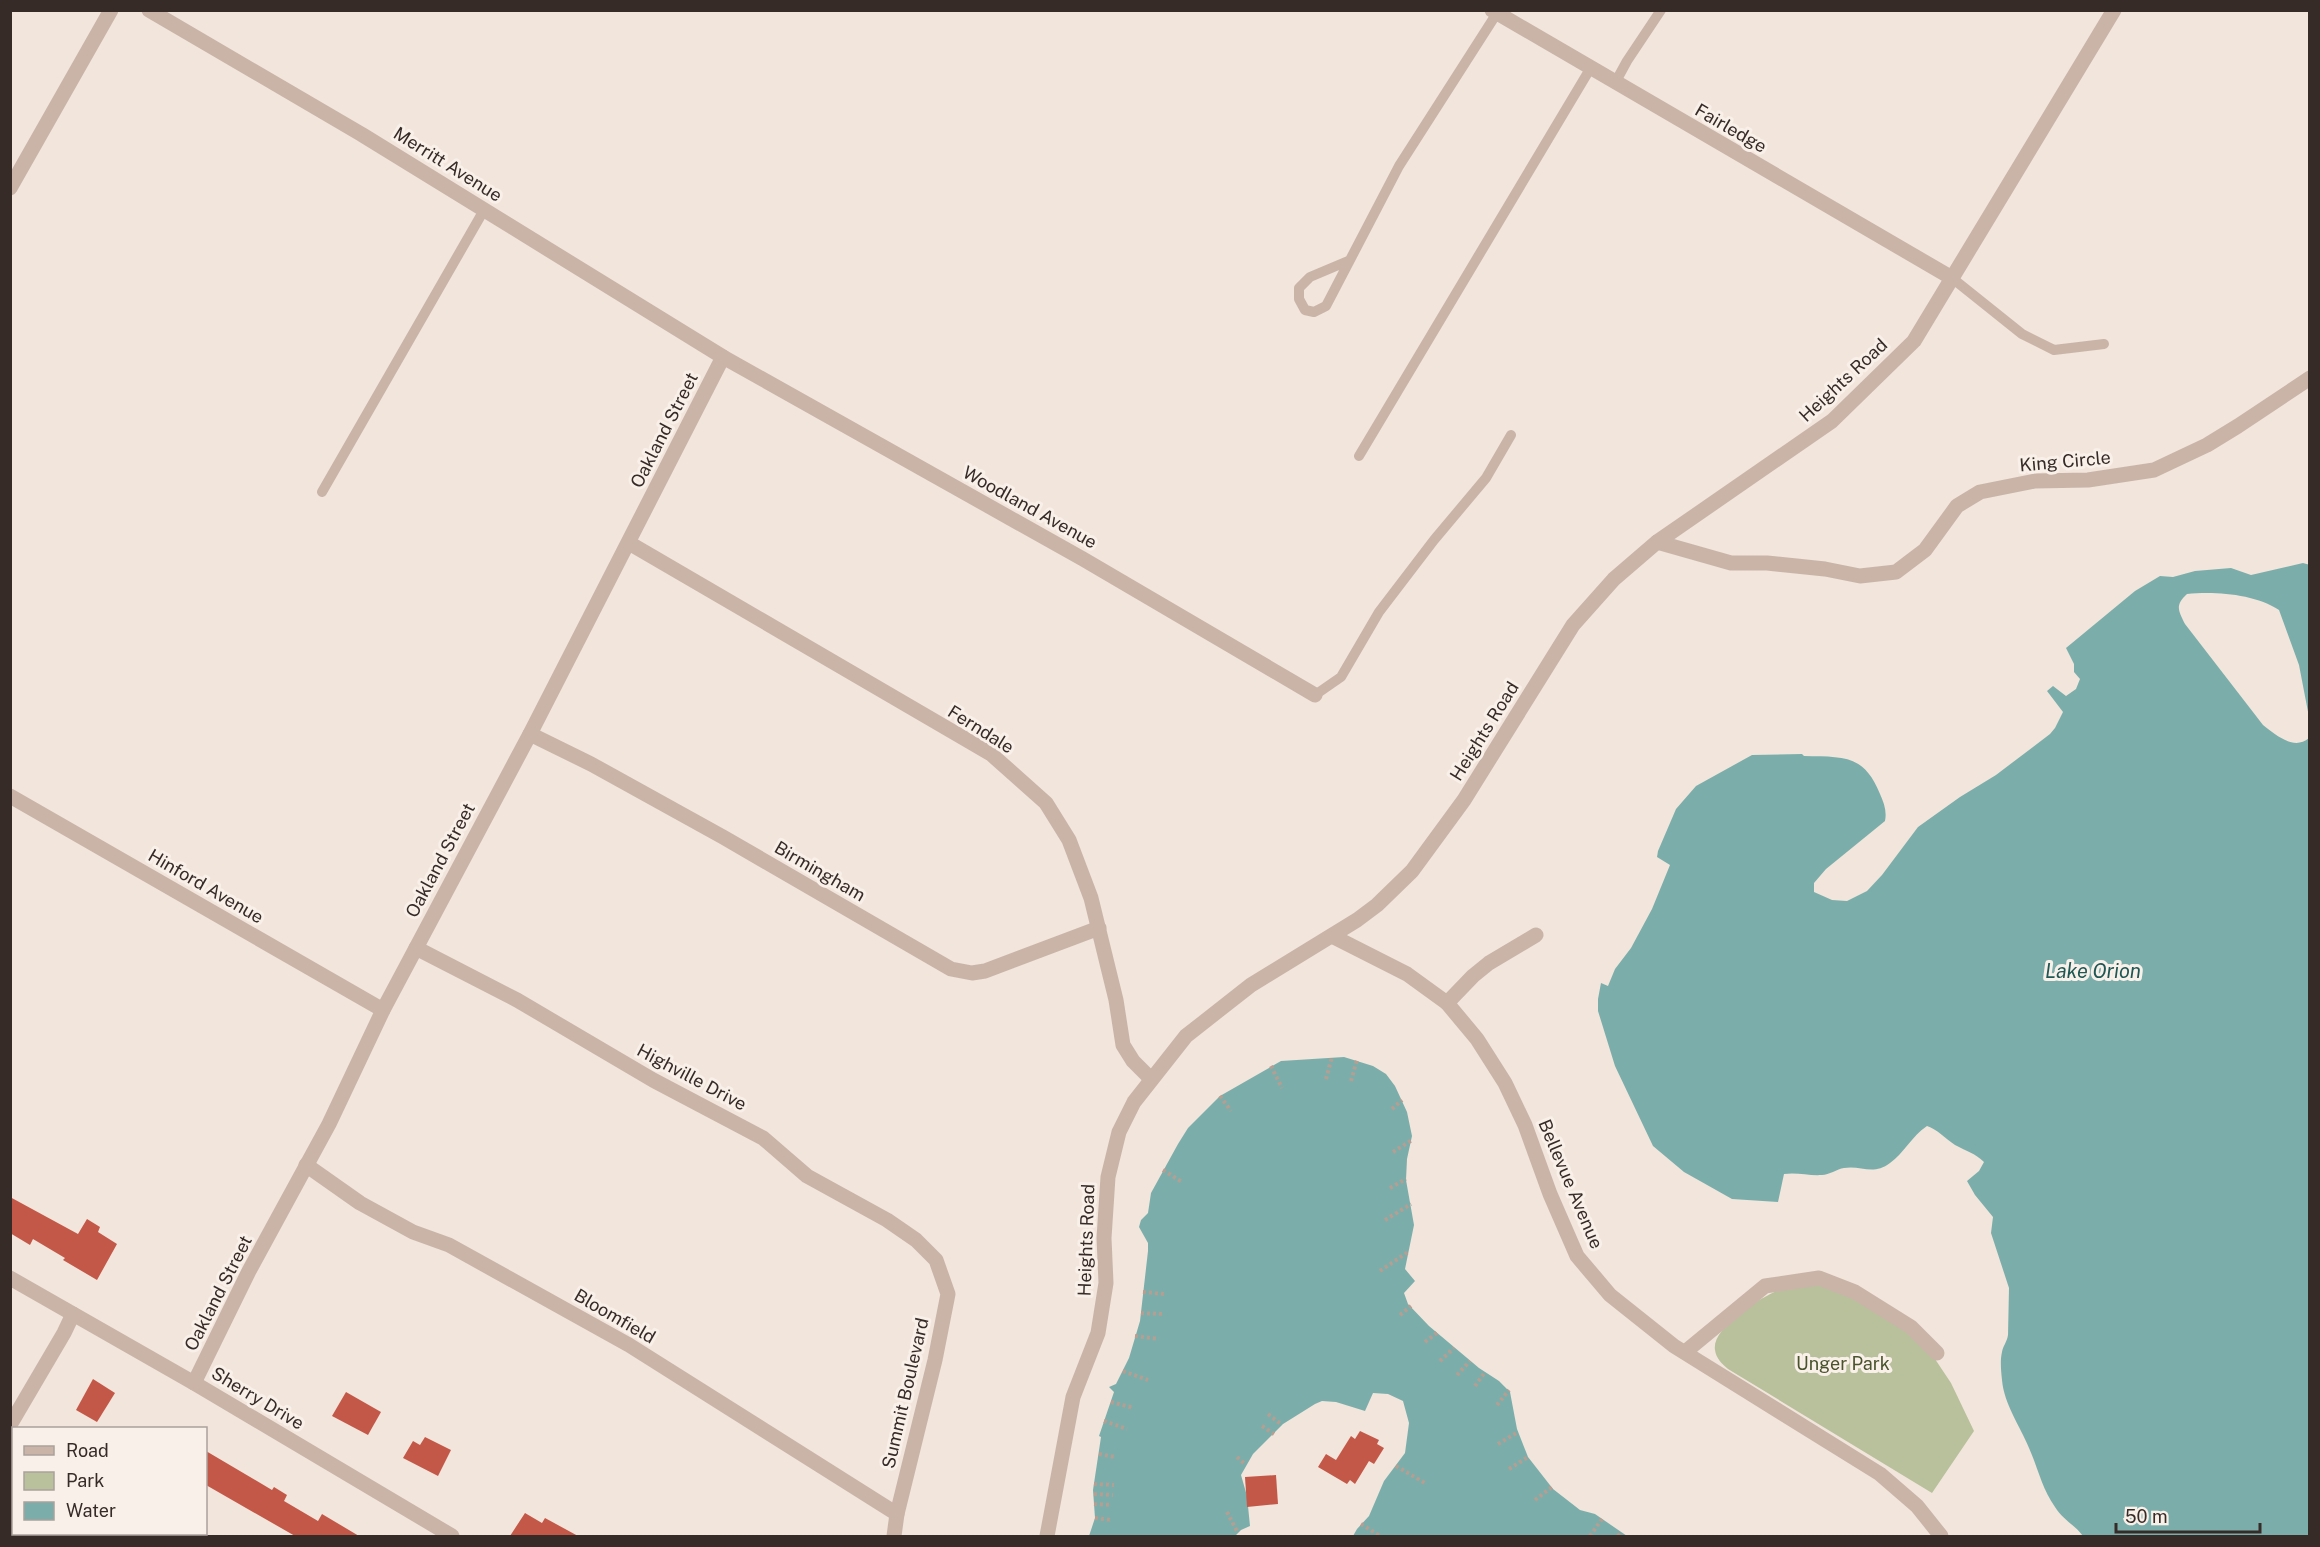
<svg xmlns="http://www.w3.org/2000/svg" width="2320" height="1547" font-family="'Public Sans',sans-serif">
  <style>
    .green { fill: #b8c19c }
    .water { fill: #7baeab }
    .building { fill: #c45848 }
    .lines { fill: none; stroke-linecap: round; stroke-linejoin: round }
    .path { stroke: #b59e92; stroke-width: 4; stroke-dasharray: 3 3; stroke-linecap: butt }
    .service { stroke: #cab4a8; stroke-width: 10 }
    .minor { stroke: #cab4a8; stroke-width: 15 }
    .labels { text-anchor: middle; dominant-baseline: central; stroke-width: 6; stroke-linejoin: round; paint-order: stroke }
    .street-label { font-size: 18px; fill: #372b28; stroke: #f9f0e9 }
    .park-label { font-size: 18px; fill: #4a542c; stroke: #f9f0e9 }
    .water-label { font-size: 20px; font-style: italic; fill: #1e5855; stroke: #f9f0e9 }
  </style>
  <rect width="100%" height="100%" fill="#f2e5dc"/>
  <!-- green -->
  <path class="green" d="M 1821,1284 L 1884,1312 L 1933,1356 L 1951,1383 L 1974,1431 L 1932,1493 L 1728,1369 C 1722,1364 1716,1358 1715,1350 C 1711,1327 1765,1294 1784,1288 C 1795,1285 1809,1285 1821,1284 Z"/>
  <!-- water -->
  <g class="water">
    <path d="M 2303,563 L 2310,565 L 2309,717 L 2299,665 L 2279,610 C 2255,594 2215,591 2187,594 C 2175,605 2178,610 2185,624 L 2263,725 C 2276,735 2294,751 2309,738 L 2309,1536 L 2083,1536 C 2075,1525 2063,1520 2055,1507 C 2042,1489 2038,1468 2029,1448 C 2020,1426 2004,1404 2002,1380 C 2001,1371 2000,1360 2002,1352 C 2003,1346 2007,1342 2008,1335 L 2009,1288 L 1991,1233 L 1993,1217 L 1975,1195 L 1967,1181 L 1979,1171 L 1984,1162 C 1975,1153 1966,1151 1955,1145 C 1946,1139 1937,1129 1927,1126 C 1912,1136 1904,1153 1890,1163 C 1873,1176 1861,1165 1844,1168 C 1837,1169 1829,1175 1822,1175 C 1809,1176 1797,1172 1784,1174 L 1778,1202 L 1732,1199 L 1684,1172 L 1653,1146 L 1615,1066 L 1598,1011 L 1598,999 L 1601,983 L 1608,986 L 1615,969 L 1631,948 L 1652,909 L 1670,865 L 1657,857 L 1658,851 L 1676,809 L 1696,786 L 1752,755 L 1802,754 L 1804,756 C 1843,757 1864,754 1880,794 C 1884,803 1887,811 1885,821 L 1826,869 L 1814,883 L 1814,892 L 1832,900 L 1847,901 L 1867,891 L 1882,875 L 1918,827 L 1960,797 L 1996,775 L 2050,734 L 2055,728 L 2063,712 L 2047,691 L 2053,686 L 2066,696 L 2076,689 L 2080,679 L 2074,672 L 2074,664 L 2066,648 L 2135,591 L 2160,576 L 2173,577 L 2195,571 L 2231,568 L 2251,575 Z"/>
    <path d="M 1344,1057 L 1373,1066 L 1386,1074 L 1395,1086 L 1407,1112 L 1412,1136 L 1407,1159 L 1406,1180 L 1414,1225 L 1405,1269 L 1415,1281 L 1404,1293 L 1408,1304 L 1429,1326 L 1479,1368 L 1499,1381 L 1510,1392 L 1517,1429 L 1528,1457 L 1553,1489 L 1580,1510 L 1595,1514 L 1627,1536 L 1353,1536 L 1357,1529 L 1369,1516 L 1384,1481 L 1405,1453 L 1409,1423 L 1403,1401 L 1388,1394 L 1373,1393 L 1365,1411 L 1336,1402 L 1322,1401 L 1315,1404 L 1283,1424 L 1253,1454 L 1241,1475 L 1247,1496 L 1250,1526 L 1241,1530 L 1235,1536 L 1089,1536 L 1095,1518 L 1093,1490 L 1101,1437 L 1099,1436 L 1114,1392 L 1109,1387 L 1116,1384 L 1129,1358 L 1140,1321 L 1148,1251 L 1148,1243 L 1139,1227 L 1141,1220 L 1148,1213 L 1151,1193 L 1178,1144 L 1188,1128 L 1220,1096 L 1281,1061 Z"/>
  </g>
  <!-- building -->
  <g class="building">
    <path d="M 10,1197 L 78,1234 L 87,1219 L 100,1227 L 98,1232 L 117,1244 L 97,1280 L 63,1260 L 65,1258 L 33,1239 L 30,1245 L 10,1233 Z"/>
    <path d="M 93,1379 L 115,1393 L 97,1422 L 76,1410 Z"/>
    <path d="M 346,1392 L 381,1412 L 368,1435 L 332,1416 Z"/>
    <path d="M 1360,1431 L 1379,1440 L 1377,1444 L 1384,1448 L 1374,1464 L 1369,1461 L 1355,1484 L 1350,1480 L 1347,1484 L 1318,1467 L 1326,1454 L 1336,1460 L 1351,1436 L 1355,1439 Z"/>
    <path d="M 425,1437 L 451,1450 L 438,1476 L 403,1458 L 413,1441 L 420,1445 Z"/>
    <path d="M 206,1451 L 272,1490 L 274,1487 L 287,1495 L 284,1501 L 318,1521 L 322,1514 L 359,1536 L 295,1536 L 206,1485 Z"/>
    <path d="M 1276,1475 L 1278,1504 L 1247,1507 L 1245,1477 Z"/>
    <path d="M 525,1513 L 542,1523 L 545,1518 L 578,1536 L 510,1536 Z"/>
  </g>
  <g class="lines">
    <!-- path -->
    <g class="path">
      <path d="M 1271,1066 L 1282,1088"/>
      <path d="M 1326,1079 L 1332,1057"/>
      <path d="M 1351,1081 L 1357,1060"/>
      <path d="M 1220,1096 L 1231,1111"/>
      <path d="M 1392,1109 L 1402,1100"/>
      <path d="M 1393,1152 L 1412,1140"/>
      <path d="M 1163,1170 L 1182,1182"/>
      <path d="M 1390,1188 L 1406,1179"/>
      <path d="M 1385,1220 L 1411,1204"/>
      <path d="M 1380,1271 L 1408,1252"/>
      <path d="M 1143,1292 L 1164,1294"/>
      <path d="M 1141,1313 L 1162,1314"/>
      <path d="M 1400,1315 L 1411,1306"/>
      <path d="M 1135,1336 L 1159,1339"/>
      <path d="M 1425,1342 L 1438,1332"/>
      <path d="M 1440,1361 L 1454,1348"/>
      <path d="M 1123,1371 L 1148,1380"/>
      <path d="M 1457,1375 L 1470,1361"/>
      <path d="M 1475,1386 L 1485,1372"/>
      <path d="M 1111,1402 L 1134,1408"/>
      <path d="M 1497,1405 L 1509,1390"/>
      <path d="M 1268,1414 L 1282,1425"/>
      <path d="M 1104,1421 L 1127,1429"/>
      <path d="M 1262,1426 L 1274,1434"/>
      <path d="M 1498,1444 L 1518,1432"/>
      <path d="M 1099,1454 L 1115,1457"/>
      <path d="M 1237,1457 L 1246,1465"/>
      <path d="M 1396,1466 L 1425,1483"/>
      <path d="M 1509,1469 L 1528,1457"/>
      <path d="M 1094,1484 L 1114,1485"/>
      <path d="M 1094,1494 L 1113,1495"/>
      <path d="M 1535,1500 L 1552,1487"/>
      <path d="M 1094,1504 L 1112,1505"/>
      <path d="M 1227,1512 L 1238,1533"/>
      <path d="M 1095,1518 L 1112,1520"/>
      <path d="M 1361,1524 L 1380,1536"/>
      <path d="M 1590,1536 L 1602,1519"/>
      <path d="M 1618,1536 L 1621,1532"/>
    </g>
    <!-- service -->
    <g class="service">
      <path d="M 1615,83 L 1627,61 L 1661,10"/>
      <path d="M 1348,261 L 1310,277 L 1299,288 L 1299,299 L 1305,310 L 1314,312 L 1326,306 L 1399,166 L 1497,13"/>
      <path d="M 1952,278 L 2022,334 L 2054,350 L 2104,344"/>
      <path d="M 1359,456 L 1590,69"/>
      <path d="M 322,492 L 484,210"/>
      <path d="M 1315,695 L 1341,677 L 1379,612 L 1434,540 L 1486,478 L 1511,435"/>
    </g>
    <!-- minor -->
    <g class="minor">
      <path d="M 149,10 L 361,134 L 723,357 L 1083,559 L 1315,695"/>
      <path d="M 1492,10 L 1952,278"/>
      <path d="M 10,188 L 111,10"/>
      <path d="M 1657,542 L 1731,563 L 1767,563 L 1825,569 L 1860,576 L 1896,572 L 1925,550 L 1957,506 L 1980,492 L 2035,481 L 2088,480 L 2154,470 L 2207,445 L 2238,426 L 2310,378"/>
      <path d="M 629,543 L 991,754 L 1046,803 L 1069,840 L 1091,898 L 1116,1000 L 1123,1045 L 1133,1061 L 1151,1079"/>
      <path d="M 530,734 L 591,764 L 723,837 L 951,969 L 972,973 L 985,971 L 1099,928"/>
      <path d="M 10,796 L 383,1010"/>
      <path d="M 1332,936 L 1407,974 L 1447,1003 L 1477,1039 L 1505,1083 L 1525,1125 L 1550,1194 L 1577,1256 L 1610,1295 L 1674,1346 L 1880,1474 L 1917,1506 L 1941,1536"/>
      <path d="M 416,948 L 517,1000 L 653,1080 L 763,1138 L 807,1176 L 887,1220 L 916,1240 L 936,1260 L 948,1294 L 935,1360 L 897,1514 L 894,1536"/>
      <path d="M 1447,1003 L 1473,976 L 1489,963 L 1536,935"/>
      <path d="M 306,1165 L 360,1203 L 413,1232 L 449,1245 L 629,1345 L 897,1514"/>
      <path d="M 10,1278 L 194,1383 L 452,1536"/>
      <path d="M 1685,1352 L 1765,1286 L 1819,1278 L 1855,1292 L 1911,1327 L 1937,1353"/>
      <path d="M 194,1383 L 249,1271 L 329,1124 L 383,1010 L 530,734 L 723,357"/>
      <path d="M 10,1425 L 64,1333 L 73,1314"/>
      <path d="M 1047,1536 L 1073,1397 L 1098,1333 L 1106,1283 L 1104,1238 L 1108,1177 L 1119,1132 L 1134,1102 L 1186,1036 L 1251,985 L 1357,920 L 1377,905 L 1412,871 L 1464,800 L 1573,625 L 1614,579 L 1657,542 L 1832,421 L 1914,341 L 2114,10"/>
    </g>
  </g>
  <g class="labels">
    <!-- street labels -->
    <g class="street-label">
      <text transform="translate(1731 128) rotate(30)">Fairledge</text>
      <text transform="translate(448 164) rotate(32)">Merritt Avenue</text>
      <text transform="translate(1843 380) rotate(-43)">Heights Road</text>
      <text transform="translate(664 430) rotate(-63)">Oakland Street</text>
      <text transform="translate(2065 461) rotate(-5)">King Circle</text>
      <text transform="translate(1030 507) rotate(29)">Woodland Avenue</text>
      <text transform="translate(981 729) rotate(32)">Ferndale</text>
      <text transform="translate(1484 731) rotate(-58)">Heights Road</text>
      <text transform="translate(440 860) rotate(-62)">Oakland Street</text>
      <text transform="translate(820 871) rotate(30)">Birmingham</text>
      <text transform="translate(206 886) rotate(30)">Hinford Avenue</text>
      <text transform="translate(692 1077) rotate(28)">Highville Drive</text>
      <text transform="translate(1571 1184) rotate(67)">Bellevue Avenue</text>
      <text transform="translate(1086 1240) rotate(-88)">Heights Road</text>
      <text transform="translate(218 1293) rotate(-63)">Oakland Street</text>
      <text transform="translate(615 1316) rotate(30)">Bloomfield</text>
      <text transform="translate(905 1393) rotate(-77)">Summit Boulevard</text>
      <text transform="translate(258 1398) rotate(31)">Sherry Drive</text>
    </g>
    <!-- park labels -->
    <g class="park-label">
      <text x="1843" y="1363">Unger Park</text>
    </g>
    <!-- water labels -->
    <g class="water-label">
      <text x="2093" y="971">Lake Orion</text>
    </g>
  </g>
  <!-- border -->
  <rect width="2320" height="1547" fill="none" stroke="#372b28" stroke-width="24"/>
  <!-- legend -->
  <rect x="12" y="1427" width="195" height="108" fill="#f9f0e9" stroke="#aba19c" stroke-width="1.5"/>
  <rect x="24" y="1446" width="30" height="9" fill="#cab4a8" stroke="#aba19c" stroke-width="1.5"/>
  <text x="66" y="1457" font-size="18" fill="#372b28">Road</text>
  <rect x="24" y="1472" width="30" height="18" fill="#b8c19c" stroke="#aba19c" stroke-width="1.5"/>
  <text x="66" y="1487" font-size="18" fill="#372b28">Park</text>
  <rect x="24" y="1502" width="30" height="18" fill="#7baeab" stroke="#aba19c" stroke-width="1.5"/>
  <text x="66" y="1517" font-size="18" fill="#372b28">Water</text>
  <!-- scale -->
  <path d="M2116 1523v9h144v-9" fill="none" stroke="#372b28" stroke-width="3"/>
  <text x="2125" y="1523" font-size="18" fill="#372b28" stroke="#f9f0e9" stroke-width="4.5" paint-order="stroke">50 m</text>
</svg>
